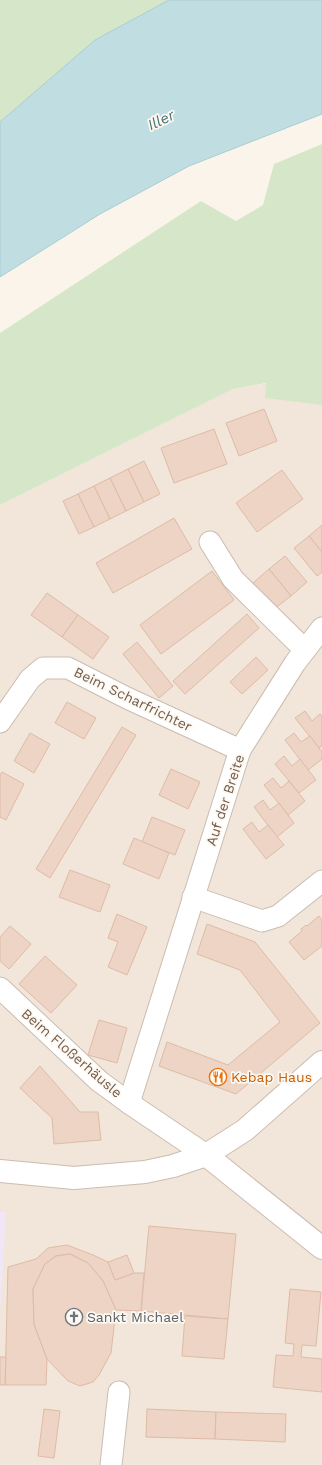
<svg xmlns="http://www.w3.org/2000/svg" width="322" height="1465" font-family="'Work Sans',sans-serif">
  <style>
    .residential { fill: #f1e6d9 }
    .education { fill: #f1e6f7 }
    .green { fill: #d6e7c9 }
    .water { fill: #c0dee2; stroke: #a7cdd3 }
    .building { fill: #edd4c4; stroke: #debba7 }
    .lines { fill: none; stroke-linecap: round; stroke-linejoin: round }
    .minor-casing { stroke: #cbbcb1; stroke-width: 23 }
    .secondary-casing { stroke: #cebcaf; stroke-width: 24 }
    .minor { stroke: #fff; stroke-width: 21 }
    .secondary { stroke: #fff; stroke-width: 22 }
    .labels { text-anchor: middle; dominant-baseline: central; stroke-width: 3.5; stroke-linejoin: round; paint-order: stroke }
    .street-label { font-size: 14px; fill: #725c50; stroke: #fdf8f0 }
    .food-label { font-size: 14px; fill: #c56008; stroke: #fdf8f0; text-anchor: start }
    .worship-label { font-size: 14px; fill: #5b616d; stroke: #fdf8f0; text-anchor: start }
    .water-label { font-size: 15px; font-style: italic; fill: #48747c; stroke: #fdf8f0 }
  </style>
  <rect width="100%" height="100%" fill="#faf4ea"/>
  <!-- residential -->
  <path class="residential" d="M 322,374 L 322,1465 L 0,1465 L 0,505 L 233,389 Z"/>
  <!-- education -->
  <path class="education" d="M 0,1212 L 6,1212 L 0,1314 Z"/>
  <!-- green -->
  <g class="green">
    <path d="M 0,0 L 169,0 L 95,40 L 0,122 Z"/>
    <path d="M 322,144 L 322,405 L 265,398 L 266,383 L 233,389 L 0,505 L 0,333 L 201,201 L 236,221 L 263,205 L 274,164 Z"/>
  </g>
  <!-- water -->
  <path class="water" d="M 169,0 L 322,0 L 322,114 L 189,166 L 100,214 L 0,277 L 0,122 L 95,40 Z"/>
  <!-- building -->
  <g class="building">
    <path d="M 264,409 L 277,441 L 239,456 L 226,423 Z"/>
    <path d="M 214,429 L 227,464 L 174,483 L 161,448 Z"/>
    <path d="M 144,461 L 160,494 L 144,502 L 128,469 Z"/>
    <path d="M 128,469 L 144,502 L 126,511 L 110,478 Z"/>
    <path d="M 282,470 L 303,499 L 257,532 L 236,503 Z"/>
    <path d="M 110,478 L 126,511 L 110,519 L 94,486 Z"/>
    <path d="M 94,486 L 110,519 L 94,527 L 78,494 Z"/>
    <path d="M 78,494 L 94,527 L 79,534 L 63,501 Z"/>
    <path d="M 174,518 L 192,549 L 113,593 L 96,563 Z"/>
    <path d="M 322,525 L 322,552 L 309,536 Z"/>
    <path d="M 309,536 L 322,552 L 322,572 L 317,576 L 294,548 Z"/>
    <path d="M 285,556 L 307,582 L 291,596 L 269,569 Z"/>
    <path d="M 269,569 L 291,596 L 274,609 L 253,583 Z"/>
    <path d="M 212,571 L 234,600 L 161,654 L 140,625 Z"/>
    <path d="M 47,593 L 78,615 L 62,637 L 31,615 Z"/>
    <path d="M 247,614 L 259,628 L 185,694 L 173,681 Z"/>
    <path d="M 78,615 L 109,637 L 93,659 L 62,637 Z"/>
    <path d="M 137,642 L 173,686 L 159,698 L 123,654 Z"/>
    <path d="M 256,657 L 268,670 L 242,694 L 230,682 Z"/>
    <path d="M 67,702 L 96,718 L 84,739 L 55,723 Z"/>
    <path d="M 305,711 L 312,721 L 320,714 L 322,716 L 322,746 L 319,748 L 295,718 Z"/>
    <path d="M 122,727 L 136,735 L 50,878 L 36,869 Z"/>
    <path d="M 30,733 L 50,744 L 34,773 L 14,761 Z"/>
    <path d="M 294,733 L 301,742 L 310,736 L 322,752 L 322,759 L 308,770 L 285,740 Z"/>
    <path d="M 284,756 L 292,766 L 300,759 L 316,780 L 299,793 L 275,764 Z"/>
    <path d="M 171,769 L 200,782 L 188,809 L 159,795 Z"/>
    <path d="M 2,772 L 24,784 L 6,820 L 0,817 L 0,775 Z"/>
    <path d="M 273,778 L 281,788 L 289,781 L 305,801 L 288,815 L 264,785 Z"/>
    <path d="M 263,800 L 270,810 L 279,803 L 294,823 L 277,837 L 254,807 Z"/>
    <path d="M 152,817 L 185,830 L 175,855 L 142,842 Z"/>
    <path d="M 252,822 L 259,832 L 268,825 L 284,845 L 266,859 L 243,829 Z"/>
    <path d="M 134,838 L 169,853 L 159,879 L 123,864 Z"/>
    <path d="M 70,870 L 110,885 L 100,912 L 59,897 Z"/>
    <path d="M 117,914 L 147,927 L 127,975 L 108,967 L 118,942 L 108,938 Z"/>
    <path d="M 319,916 L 322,920 L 322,946 L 304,960 L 289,942 L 302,931 L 301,929 L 306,925 L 307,926 Z"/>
    <path d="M 207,924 L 255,942 L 320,1023 L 236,1094 L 159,1066 L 167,1042 L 228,1065 L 280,1022 L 240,970 L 197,954 Z"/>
    <path d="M 10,926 L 31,944 L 9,969 L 0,961 L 0,937 Z"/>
    <path d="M 45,956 L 77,985 L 51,1013 L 19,984 Z"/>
    <path d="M 99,1020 L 127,1028 L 117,1063 L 88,1055 Z"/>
    <path d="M 40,1066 L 80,1112 L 98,1112 L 101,1140 L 54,1144 L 52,1118 L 20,1088 Z"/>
    <path d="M 149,1226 L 236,1234 L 228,1319 L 141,1311 Z"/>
    <path d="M 67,1245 L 93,1255 L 108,1262 L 115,1280 L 134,1273 L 144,1273 L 141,1311 L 116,1310 L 103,1281 L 88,1263 L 70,1254 L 56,1256 L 45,1264 L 33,1289 L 34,1324 L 47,1359 L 46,1385 L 5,1385 L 8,1267 L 36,1259 L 48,1248 Z"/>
    <path d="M 70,1254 L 88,1263 L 103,1281 L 116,1310 L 111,1353 L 99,1375 L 93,1382 L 80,1386 L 68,1381 L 47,1359 L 34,1324 L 33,1289 L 45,1264 L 56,1256 Z"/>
    <path d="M 127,1255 L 134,1273 L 115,1280 L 108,1262 Z"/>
    <path d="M 290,1289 L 321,1292 L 316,1346 L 302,1345 L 301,1357 L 322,1359 L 322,1392 L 273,1387 L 276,1355 L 293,1356 L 294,1344 L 285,1343 Z"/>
    <path d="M 185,1316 L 228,1319 L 224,1359 L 182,1356 Z"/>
    <path d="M 0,1357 L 6,1357 L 5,1385 L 0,1385 Z"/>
    <path d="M 44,1409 L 60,1411 L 54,1458 L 38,1456 Z"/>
    <path d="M 147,1409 L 216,1412 L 215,1439 L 146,1437 Z"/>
    <path d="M 216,1412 L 286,1414 L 285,1442 L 215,1439 Z"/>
  </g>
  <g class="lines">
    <defs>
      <g id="minor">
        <path d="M 210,542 L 233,579 L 305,650"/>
        <path d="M 0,722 L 30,679 L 43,668 L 68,668 L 127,698 L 240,750"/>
        <path d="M 193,897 L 262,921 L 278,916 L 322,881"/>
        <path d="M 0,988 L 99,1081 L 129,1103 L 206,1155"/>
        <path d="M 129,1103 L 240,750 L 295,663 L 322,628"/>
        <path d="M 111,1465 L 119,1392"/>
      </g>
      <g id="secondary">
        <path d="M 206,1155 L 322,1248"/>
        <path d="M 0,1171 L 74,1178 L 145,1172 L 173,1166 L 206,1155 L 245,1130 L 322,1062"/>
      </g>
    </defs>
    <!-- minor casing -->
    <use href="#minor" class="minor-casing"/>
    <!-- secondary casing -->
    <use href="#secondary" class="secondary-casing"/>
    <!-- minor -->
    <use href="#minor" class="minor"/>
    <!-- secondary -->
    <use href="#secondary" class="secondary"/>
  </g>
  <!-- icons -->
  <defs>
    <symbol id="restaurant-ring" viewBox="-11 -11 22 22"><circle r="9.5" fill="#fdf8f0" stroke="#e8710a" stroke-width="1.5"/><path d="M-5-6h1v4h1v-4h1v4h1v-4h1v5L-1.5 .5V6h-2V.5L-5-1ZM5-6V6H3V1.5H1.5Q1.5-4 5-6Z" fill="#e8710a"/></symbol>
    <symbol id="church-ring" viewBox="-11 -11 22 22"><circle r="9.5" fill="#fdf8f0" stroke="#6b7280" stroke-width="1.5"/><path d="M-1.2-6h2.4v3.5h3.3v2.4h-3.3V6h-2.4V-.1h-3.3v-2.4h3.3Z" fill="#6b7280"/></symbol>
  </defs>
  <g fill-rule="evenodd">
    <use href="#restaurant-ring" x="208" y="1067" width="20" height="20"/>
    <use href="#church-ring" x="64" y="1307" width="20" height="20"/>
  </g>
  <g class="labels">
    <!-- street labels -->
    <g class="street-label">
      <text transform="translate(133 699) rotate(26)">Beim Scharfrichter</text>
      <text transform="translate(225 800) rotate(-72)">Auf der Breite</text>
      <text transform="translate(72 1053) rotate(41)">Beim Floßerhäusle</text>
    </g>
    <!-- food labels -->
    <g class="food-label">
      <text x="231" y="1077">Kebap Haus</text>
    </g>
    <!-- worship labels -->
    <g class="worship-label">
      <text x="87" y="1317">Sankt Michael</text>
    </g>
    <!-- water labels -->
    <g class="water-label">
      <text transform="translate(161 120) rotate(-26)">Iller</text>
    </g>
  </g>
</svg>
